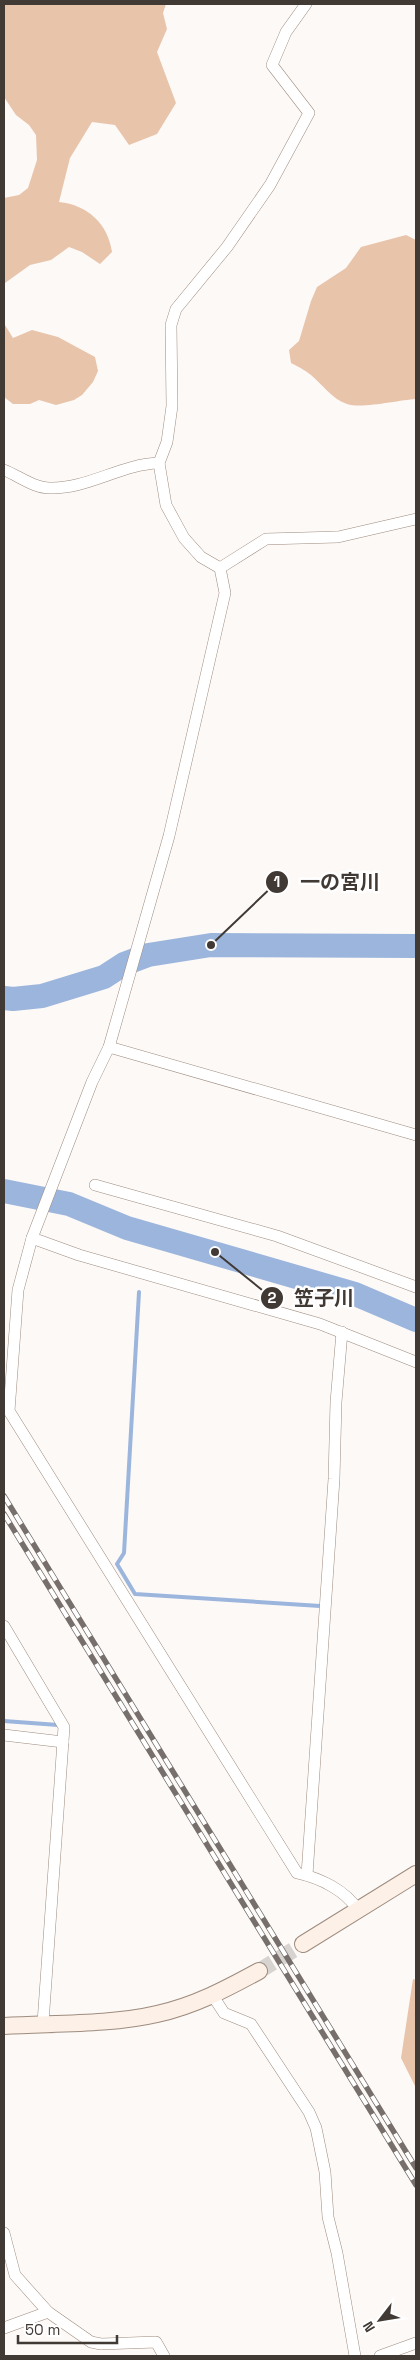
<svg xmlns="http://www.w3.org/2000/svg" width="420" height="2360" font-family="'Space Grotesk','Noto Sans JP',sans-serif">
  <style>
    .green { fill: #e8c4ab }
    .lines { fill: none; stroke-linecap: round; stroke-linejoin: round }
    .stream { stroke: #9bb5dc; stroke-width: 4 }
    .river { stroke: #9bb5dc; stroke-width: 24 }
    .secondary-tunnel { stroke: #d7d3d0; stroke-width: 16; stroke-dasharray: 16 8; stroke-linecap: butt }
    .street-casing { stroke: #9e8c7f; stroke-width: 12 }
    .secondary-casing { stroke: #9e8c7f; stroke-width: 18 }
    .street { stroke: #fff; stroke-width: 11 }
    .secondary { stroke: #fdf0e6; stroke-width: 16 }
    .rail-casing { stroke: #766f6b; stroke-width: 5.5 }
    .rail { stroke: #fff; stroke-width: 4; stroke-dasharray: 11; stroke-linecap: butt }
    .leader { fill: none; stroke: #413934; stroke-width: 2 }
    .callout-dot { fill: #413934; stroke: #fff; stroke-width: 2 }
    .mark-label { font-size: 15px; text-anchor: middle; font-weight: bold; fill: #fff }
    .callout-label { font-size: 20px; text-anchor: middle; font-weight: bold; fill: #413934; stroke: #fff; stroke-width: 5; stroke-linejoin: round; paint-order: stroke }
  </style>
  <rect width="100%" height="100%" fill="#fdf9f7"/>
  <!-- green -->
  <g class="green">
    <path d="M 4,4 L 166,4 L 163,13 L 167,29 L 157,52 L 176,103 L 157,134 L 129,145 L 115,125 L 92,122 L 70,158 L 59,202 C 88,205 108,224 112,252 L 100,264 L 82,252 L 69,247 L 51,260 L 30,265 L 5,283 L 4,295 L 4,198 L 19,195 L 28,188 L 37,160 L 36,135 L 29,125 L 16,115 L 4,97 Z"/>
    <path d="M 406,235 L 416,240 L 416,399 C 399,400 362,409 347,404 C 332,399 322,384 311,375 C 305,370 297,366 291,363 L 289,350 L 299,341 L 311,301 L 317,287 L 346,268 L 361,247 Z"/>
    <path d="M 4,301 L 5,325 L 13,338 L 32,330 L 58,337 L 95,357 L 98,371 L 93,382 L 82,395 L 74,400 L 56,405 L 39,400 L 30,404 L 13,404 L 4,397 Z"/>
    <path d="M 413,1979 L 416,1980 L 416,2088 L 401,2058 Z"/>
  </g>
  <g class="lines">
    <!-- stream -->
    <g class="stream">
      <path d="M 139,1292 L 124,1553 L 117,1564 L 135,1594 L 320,1606"/>
      <path d="M 4,1721 L 58,1725"/>
    </g>
    <!-- river -->
    <g class="river">
      <path d="M 4,998 L 13,999 L 42,996 L 104,977 L 124,964 L 148,955 L 211,945 L 416,946"/>
      <path d="M 4,1191 L 69,1204 L 127,1228 L 355,1294 L 416,1320"/>
    </g>
    <!-- secondary-tunnel -->
    <path class="secondary-tunnel" d="M 259,1971 L 303,1944"/>
    <defs>
      <g id="street">
        <path d="M 306,4 L 286,32 L 272,65 L 309,113 L 270,185 L 227,247 L 176,309 L 171,325 L 172,406 L 167,442 L 159,463 L 166,505 L 184,538 L 201,557 L 220,568 L 225,593 L 169,836 L 109,1047 L 92,1082 L 32,1238 L 18,1290 L 9,1411 L 297,1873 C 320,1878 345,1890 358,1910"/>
        <path d="M 4,470 C 19,476 34,488 50,488 C 88,489 121,464 159,463"/>
        <path d="M 220,568 L 266,539 L 338,537 L 416,519"/>
        <path d="M 109,1047 L 416,1135"/>
        <path d="M 95,1185 L 277,1236 L 416,1287"/>
        <path d="M 32,1238 L 79,1255 L 320,1324 L 416,1362"/>
        <path d="M 4,1626 L 64,1727 L 43,2023"/>
        <path d="M 4,1735 L 63,1742"/>
        <path d="M 307,1875 L 334,1479 L 336,1402 L 342,1332"/>
        <path d="M 213,1996 L 224,2013 L 251,2024 L 309,2112 L 316,2128 L 325,2172 L 328,2217 L 337,2253 L 355,2356"/>
        <path d="M 4,2233 L 15,2275 L 48,2312"/>
        <path d="M 4,2328 L 48,2312 L 91,2342 L 101,2344 L 156,2342 L 164,2356"/>
        <path d="M 380,2356 L 416,2343"/>
      </g>
      <g id="secondary">
        <path d="M 303,1944 L 416,1874"/>
        <path d="M 4,2026 C 52,2023 110,2025 157,2014 C 194,2006 226,1989 259,1971"/>
      </g>
    </defs>
    <!-- street casing -->
    <use href="#street" class="street-casing"/>
    <!-- secondary casing -->
    <use href="#secondary" class="secondary-casing"/>
    <!-- street -->
    <use href="#street" class="street"/>
    <!-- secondary -->
    <use href="#secondary" class="secondary"/>
    <defs>
      <g id="rail">
        <path d="M 4,1496 L 416,2168"/>
        <path d="M 4,1514 L 416,2185"/>
      </g>
    </defs>
    <!-- rail casing -->
    <use href="#rail" class="rail-casing"/>
    <!-- rail -->
    <use href="#rail" class="rail"/>
  </g>
  <!-- callouts -->
  <path class="leader" d="M211 945L277 882M215 1252L272 1298"/>
  <g class="callout-dot">
    <circle cx="211" cy="945" r="5"/>
    <circle cx="215" cy="1252" r="5"/>
    <circle cx="277" cy="882" r="12"/>
    <circle cx="272" cy="1298" r="12"/>
  </g>
  <g class="mark-label">
    <text x="277" y="887">1</text>
    <text x="272" y="1303">2</text>
  </g>
  <g class="callout-label">
    <text x="340" y="889">一の宮川</text>
    <text x="324" y="1305">笠子川</text>
  </g>
  <!-- border -->
  <rect width="420" height="2360" fill="none" stroke="#413934" stroke-width="10"/>
  <!-- north arrow -->
  <g transform="translate(380 2320) rotate(239)" stroke="#ffffff" stroke-width="4" paint-order="stroke">
  <path d="M0-4L9 19L0 12L-9 19Z" fill="#413934"/>
  <text y="-8" font-size="14" font-weight="bold" text-anchor="middle" fill="#413934">N</text>
  </g>
  <!-- scale -->
  <path d="M18 2335v8h99v-8" fill="none" stroke="#413934" stroke-width="2.5"/>
  <text x="25" y="2335" font-size="15" fill="#413934" stroke="#ffffff" stroke-width="4" paint-order="stroke">50 m</text>
</svg>
